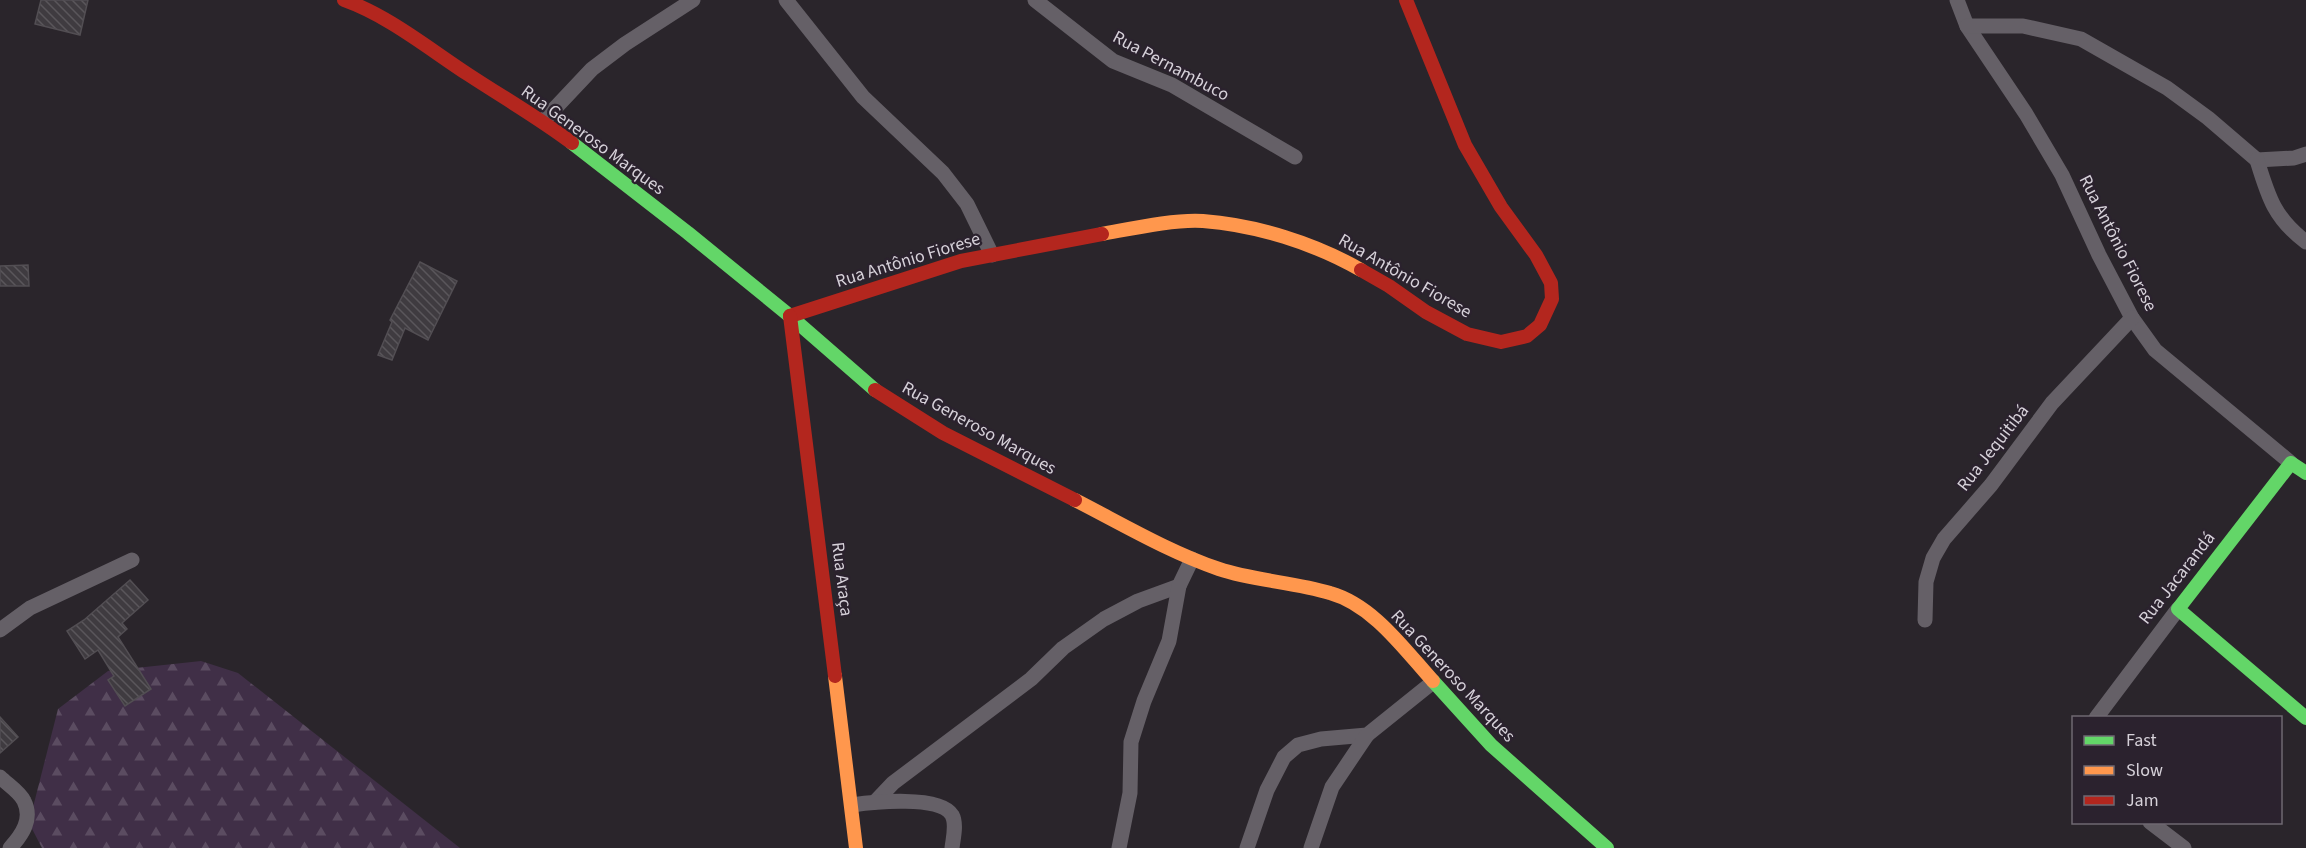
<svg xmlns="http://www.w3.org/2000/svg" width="2306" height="848" font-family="'Source Sans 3',sans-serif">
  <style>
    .forest { fill: url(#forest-firs) }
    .building { fill: url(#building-back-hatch); stroke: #524e53; stroke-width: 1.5 }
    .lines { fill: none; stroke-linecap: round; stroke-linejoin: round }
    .street { stroke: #656067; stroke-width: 15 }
    .fast { stroke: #63d668; stroke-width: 14 }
    .slow { stroke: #ff974d; stroke-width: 14 }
    .jam { stroke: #b3261e; stroke-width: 14 }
    .labels { text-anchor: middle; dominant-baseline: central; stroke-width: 4.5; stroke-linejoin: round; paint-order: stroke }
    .street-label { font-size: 18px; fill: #d6d1d9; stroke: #2b222e }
  </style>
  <defs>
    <pattern id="forest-firs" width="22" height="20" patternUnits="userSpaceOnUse" patternTransform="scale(1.5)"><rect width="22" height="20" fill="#402f47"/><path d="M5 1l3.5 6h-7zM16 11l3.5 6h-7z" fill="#5b4c61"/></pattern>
    <pattern id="building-back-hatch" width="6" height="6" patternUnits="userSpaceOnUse" patternTransform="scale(1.5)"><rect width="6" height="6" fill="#3f3b40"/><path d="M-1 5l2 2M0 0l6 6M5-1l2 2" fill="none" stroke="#5a565b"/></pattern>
  </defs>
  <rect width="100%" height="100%" fill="#2a252b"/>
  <!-- forest -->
  <path class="forest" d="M 201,661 L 238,673 L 460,848 L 42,848 L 29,823 L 58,709 L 108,671 Z"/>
  <!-- building -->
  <g class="building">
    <path d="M 41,0 L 88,0 L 80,35 L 35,24 Z"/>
    <path d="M 420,262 L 457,281 L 428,340 L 405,328 L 392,360 L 378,355 L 392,322 L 390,320 Z"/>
    <path d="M 28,265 L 29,286 L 0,286 L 0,266 Z"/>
    <path d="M 130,580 L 148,600 L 122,623 L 127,629 L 118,637 L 151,689 L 125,706 L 108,680 L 114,676 L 98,650 L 85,659 L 67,631 L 84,620 Z"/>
    <path d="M 0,717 L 18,737 L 0,753 Z"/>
  </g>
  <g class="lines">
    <!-- street -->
    <g class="street">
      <path d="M 786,0 L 863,97 L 943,173 L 967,204 L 992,255"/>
      <path d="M 1035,0 L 1113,61 L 1172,85 L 1295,157"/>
      <path d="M 1957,0 L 1967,26 L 2026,114 L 2062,175 L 2099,255 L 2132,318 L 2155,350 L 2291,463"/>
      <path d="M 1967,26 L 2023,26 L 2081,39 L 2167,88 L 2208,118 L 2257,160 L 2294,158 L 2306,154"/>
      <path d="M 543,121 L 592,69 L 625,44 L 693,0"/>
      <path d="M 2257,160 C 2268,196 2274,218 2306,242"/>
      <path d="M 1925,620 L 1926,582 L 1933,558 L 1944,539 L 1991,485 L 2052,403 L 2132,318"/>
      <path d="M 0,630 L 30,608 L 132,560"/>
      <path d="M 2096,718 L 2178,609"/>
      <path d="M 0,777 C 7,784 20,792 24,801 C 33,819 22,835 10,848"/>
      <path d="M 875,802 L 893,783 L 1031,679 L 1063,648 L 1104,619 L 1138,601 L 1179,586"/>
      <path d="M 852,805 C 873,802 940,795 952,815 C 957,824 953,839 952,848"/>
      <path d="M 2150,822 L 2184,848"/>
      <path d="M 1119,848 L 1130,793 L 1131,742 L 1144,701 L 1169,641 L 1179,586 L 1192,559"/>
      <path d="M 1247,848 L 1267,790 L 1284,757 L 1298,745 L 1321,739 L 1367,735 L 1433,682"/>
      <path d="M 1311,848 L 1332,787 L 1367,735"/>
    </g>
    <!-- fast -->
    <g class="fast">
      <path d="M 572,143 L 688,233 L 790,316 L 875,390"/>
      <path d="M 2306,473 L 2291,463 L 2178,609 L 2306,718"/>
      <path d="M 1433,681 L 1491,745 L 1607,848"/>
    </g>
    <!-- slow -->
    <g class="slow">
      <path d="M 1102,234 C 1130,229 1174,219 1203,221 C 1256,225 1314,243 1361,270"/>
      <path d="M 1075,500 C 1122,524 1169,552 1219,569 C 1255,581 1294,582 1330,593 C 1373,605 1404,649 1433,681"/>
      <path d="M 835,676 L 856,848"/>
    </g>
    <!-- jam -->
    <g class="jam">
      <path d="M 344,0 C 389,16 429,49 469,75 C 504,98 539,118 572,143"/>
      <path d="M 1361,270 L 1389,286 L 1426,312 L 1467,334 L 1501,342 L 1527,336 L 1540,325 L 1552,299 L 1551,283 L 1536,255 L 1501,207 L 1465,145 L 1406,0"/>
      <path d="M 790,316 L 961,261 L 1102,234"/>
      <path d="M 790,316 L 835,676"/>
      <path d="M 875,390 L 943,433 L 1075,500"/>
    </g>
  </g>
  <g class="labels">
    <!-- street labels -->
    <g class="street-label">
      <text transform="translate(1171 66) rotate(28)">Rua Pernambuco</text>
      <text transform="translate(593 140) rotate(36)">Rua Generoso Marques</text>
      <text transform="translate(2118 243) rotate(63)">Rua Antônio Fiorese</text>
      <text transform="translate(908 260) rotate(-17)">Rua Antônio Fiorese</text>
      <text transform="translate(1405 276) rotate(30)">Rua Antônio Fiorese</text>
      <text transform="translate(979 428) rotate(29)">Rua Generoso Marques</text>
      <text transform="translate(1993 448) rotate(-52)">Rua Jequitibá</text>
      <text transform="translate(2177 578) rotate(-52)">Rua Jacarandá</text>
      <text transform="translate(842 579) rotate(83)">Rua Araça</text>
      <text transform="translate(1453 676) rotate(47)">Rua Generoso Marques</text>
    </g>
  </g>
  <!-- legend -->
  <rect x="2072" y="716" width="210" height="108" fill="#2b222e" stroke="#6f6872" stroke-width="1.5"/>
  <rect x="2084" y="736" width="30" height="9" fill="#63d668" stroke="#6f6872" stroke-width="1.5"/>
  <text x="2126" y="746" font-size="18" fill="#d6d1d9">Fast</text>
  <rect x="2084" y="766" width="30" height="9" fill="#ff974d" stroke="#6f6872" stroke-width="1.5"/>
  <text x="2126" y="776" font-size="18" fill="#d6d1d9">Slow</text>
  <rect x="2084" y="796" width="30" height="9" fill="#b3261e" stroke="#6f6872" stroke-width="1.5"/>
  <text x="2126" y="806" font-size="18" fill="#d6d1d9">Jam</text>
</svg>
